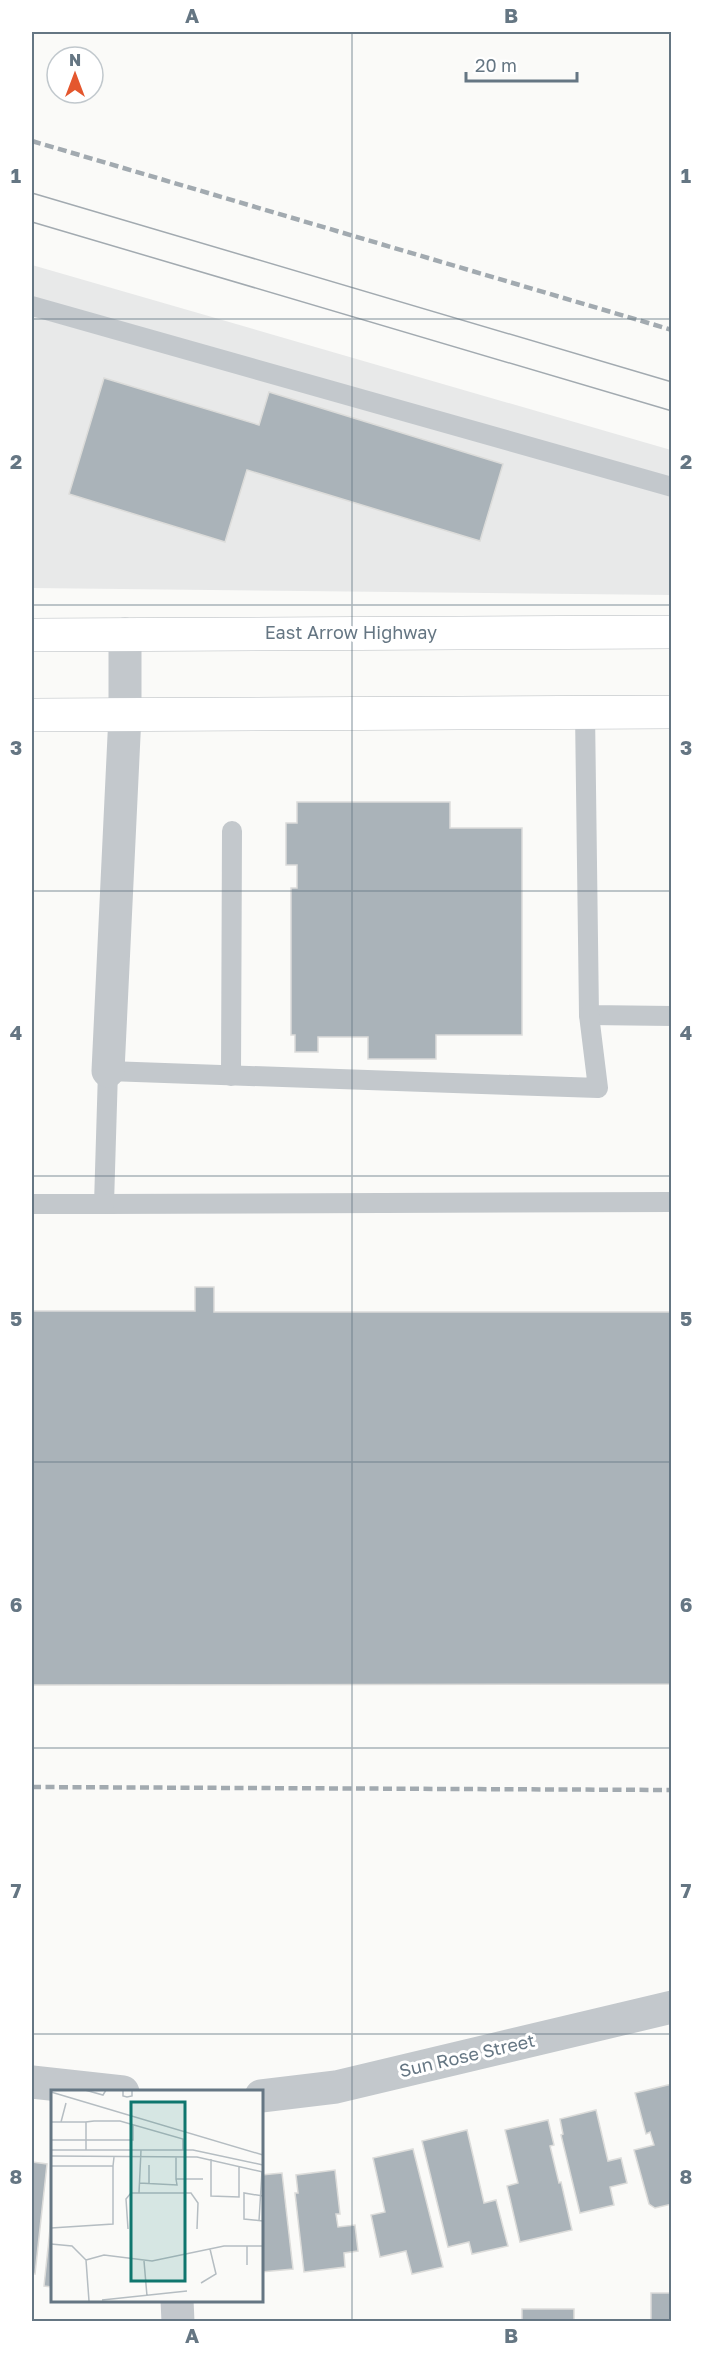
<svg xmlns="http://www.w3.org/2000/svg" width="703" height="2353" font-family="'Golos Text',sans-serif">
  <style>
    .built { fill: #e8e9e9 }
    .building { fill: #aab3b9; stroke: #dcdcda; stroke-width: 1.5 }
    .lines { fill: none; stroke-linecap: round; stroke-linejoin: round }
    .primary-casing { stroke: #b5babe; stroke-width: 34 }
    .lane { stroke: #c3c8cc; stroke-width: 20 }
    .street { stroke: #c3c8cc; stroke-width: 33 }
    .primary { stroke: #fff; stroke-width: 33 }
    .tram { stroke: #a2aab0; stroke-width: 1.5 }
    .rail { stroke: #a2aab0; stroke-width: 4.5; stroke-dasharray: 9 4.5; stroke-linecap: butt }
    .grid { fill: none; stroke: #657683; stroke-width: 1.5; stroke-opacity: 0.55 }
    .labels { text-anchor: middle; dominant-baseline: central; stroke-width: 6; stroke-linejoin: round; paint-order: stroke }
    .street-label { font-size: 18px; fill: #657683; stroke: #fff }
    .inset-road { fill: none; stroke: #b5bdc2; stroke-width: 1.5 }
    .view { fill: #0f766e; fill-opacity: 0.15; stroke: #0f766e; stroke-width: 3 }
    .inset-edge { fill: none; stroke: #657683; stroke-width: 3 }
    .neatline { fill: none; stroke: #657683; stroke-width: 2 }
    .grid-label { font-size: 20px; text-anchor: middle; font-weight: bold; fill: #657683 }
  </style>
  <rect width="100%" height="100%" fill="#fafaf8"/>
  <!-- built -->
  <path class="built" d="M 32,265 L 671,450 L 671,595 L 32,588 Z"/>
  <!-- building -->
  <g class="building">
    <path d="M 104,378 L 259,425 L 269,392 L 503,464 L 480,541 L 247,470 L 225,542 L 69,494 Z"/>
    <path d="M 297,802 L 450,802 L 450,828 L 522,828 L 522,1035 L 436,1035 L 436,1059 L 368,1059 L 368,1037 L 318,1037 L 318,1052 L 295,1052 L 295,1035 L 291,1035 L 291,888 L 297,888 L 297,865 L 286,865 L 286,823 L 297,823 Z"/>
    <path d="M 195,1287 L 214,1287 L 214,1312 L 672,1312 L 672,1684 L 32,1685 L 32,1311 L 195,1311 Z"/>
    <path d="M 672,2084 L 672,2204 L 655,2208 L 649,2204 L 634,2150 L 654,2145 L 650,2132 L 646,2134 L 635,2093 Z"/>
    <path d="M 596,2110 L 608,2161 L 621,2158 L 627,2183 L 610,2187 L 614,2205 L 580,2213 L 561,2135 L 563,2134 L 560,2119 Z"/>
    <path d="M 548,2120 L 554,2145 L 550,2146 L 559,2183 L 561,2182 L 572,2230 L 520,2242 L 507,2186 L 518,2183 L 505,2130 Z"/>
    <path d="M 467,2130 L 484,2203 L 496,2200 L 508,2246 L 472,2254 L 469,2242 L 448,2247 L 422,2141 Z"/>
    <path d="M 413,2149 L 443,2267 L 412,2274 L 406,2251 L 380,2257 L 371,2215 L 385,2212 L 373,2158 Z"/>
    <path d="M 32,2162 L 47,2164 L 35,2274 L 32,2273 Z"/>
    <path d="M 335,2170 L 340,2214 L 336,2214 L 338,2227 L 355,2225 L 358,2251 L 344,2253 L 345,2267 L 304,2272 L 295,2193 L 298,2193 L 296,2175 Z"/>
    <path d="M 282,2173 L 293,2269 L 261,2272 L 261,2175 Z"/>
    <path d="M 52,2210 L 52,2287 L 44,2286 Z"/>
    <rect x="651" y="2293" width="21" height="29"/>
    <rect x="522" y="2309" width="52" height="13"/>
  </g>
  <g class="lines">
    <defs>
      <g id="primary">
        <path d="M 32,635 L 672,632"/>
        <path d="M 32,715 L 672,712"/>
      </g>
    </defs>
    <!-- primary casing -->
    <use href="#primary" class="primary-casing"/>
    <!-- lane -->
    <g class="lane">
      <path d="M 32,306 L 672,487"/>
      <path d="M 585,712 L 589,1015 L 672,1016"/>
      <path d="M 589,1015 L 598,1088 L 108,1071 L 104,1204 L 672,1202"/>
      <path d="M 231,1076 L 232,831"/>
      <path d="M 32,1204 L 104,1204"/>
    </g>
    <!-- street -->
    <g class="street">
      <path d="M 108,1071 L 125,715 L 125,634"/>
      <path d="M 32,2082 L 123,2092"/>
      <path d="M 261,2096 L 336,2087 L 672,2007"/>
      <path d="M 177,2300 L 178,2322"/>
    </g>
    <!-- primary -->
    <use href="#primary" class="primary"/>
    <!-- tram -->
    <g class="tram">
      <path d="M 32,193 L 672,382"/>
      <path d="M 32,222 L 672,411"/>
    </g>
    <!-- rail -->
    <g class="rail">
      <path d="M 32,141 L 672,330"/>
      <path d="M 32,1787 L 672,1790"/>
    </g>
  </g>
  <!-- grid -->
  <path class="grid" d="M 352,32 L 352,2322M 32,319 L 672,319M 32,605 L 672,605M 32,891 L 672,891M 32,1176 L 672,1176M 32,1462 L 672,1462M 32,1748 L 672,1748M 32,2034 L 672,2034"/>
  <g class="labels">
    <!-- street labels -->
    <g class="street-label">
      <text x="351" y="632">East Arrow Highway</text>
      <text transform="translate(467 2055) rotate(-13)">Sun Rose Street</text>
    </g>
  </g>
  <!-- overview -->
  <g transform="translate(51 2090)">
    <rect width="212" height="212" fill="#fafaf8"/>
    <path class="inset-road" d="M 34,0 L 52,5 L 55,0M 72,0 L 72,6 L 76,7 L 81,6 L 81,0M 0,2 L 212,65M 0,32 L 35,32M 10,32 L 15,13M 0,50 L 82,50 L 82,35M 0,60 L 142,60 L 212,75M 35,60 L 35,32 L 43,31 L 69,31 L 132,49 L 132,60M 90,60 L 88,103 L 140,103 L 147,113 L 146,139M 0,66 L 146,67 L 212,82M 125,67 L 125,89 L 152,89M 160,69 L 160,106 L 188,107 L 188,77M 0,76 L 62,76 L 63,67M 88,93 L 126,95 L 125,89M 98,94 L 98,75M 212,106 L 193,103 L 193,129 L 212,131M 208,131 L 211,81M 0,138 L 62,134 L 62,76M 77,139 L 75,109 L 80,103 L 88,103M 0,154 L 21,156 L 35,170 L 38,211M 196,156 L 196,175M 35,170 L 53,165 L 101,171 L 173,156 L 212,156M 93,171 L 96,206M 150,193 L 165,184 L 159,159M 51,210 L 136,201"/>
    <path class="view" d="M 80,12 L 134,12 L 134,191 L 80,191 Z"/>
    <rect width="212" height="212" class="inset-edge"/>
  </g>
  <!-- border -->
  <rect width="703" height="2353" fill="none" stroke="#ffffff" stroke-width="66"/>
  <!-- north arrow -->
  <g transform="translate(75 75)"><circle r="28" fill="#ffffff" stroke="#c1c8cd" stroke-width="1.5"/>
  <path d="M0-4.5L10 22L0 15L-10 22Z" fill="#e4572e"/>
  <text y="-9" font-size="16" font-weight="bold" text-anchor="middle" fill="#657683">N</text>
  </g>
  <!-- scale -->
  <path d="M466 72v9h111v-9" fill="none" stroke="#657683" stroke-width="3"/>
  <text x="475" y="72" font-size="18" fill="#657683" stroke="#ffffff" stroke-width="4.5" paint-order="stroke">20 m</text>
  <rect x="33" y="33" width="637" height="2287" class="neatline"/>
  <g class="grid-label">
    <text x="192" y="23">A</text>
    <text x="511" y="23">B</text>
    <text x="16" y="183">1</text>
    <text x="686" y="183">1</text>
    <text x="16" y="469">2</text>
    <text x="686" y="469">2</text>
    <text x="16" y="755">3</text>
    <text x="686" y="755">3</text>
    <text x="16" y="1040">4</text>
    <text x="686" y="1040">4</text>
    <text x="16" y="1326">5</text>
    <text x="686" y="1326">5</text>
    <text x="16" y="1612">6</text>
    <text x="686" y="1612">6</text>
    <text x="16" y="1898">7</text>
    <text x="686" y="1898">7</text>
    <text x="16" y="2184">8</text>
    <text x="686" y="2184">8</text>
    <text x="192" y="2343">A</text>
    <text x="511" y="2343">B</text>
  </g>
</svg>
